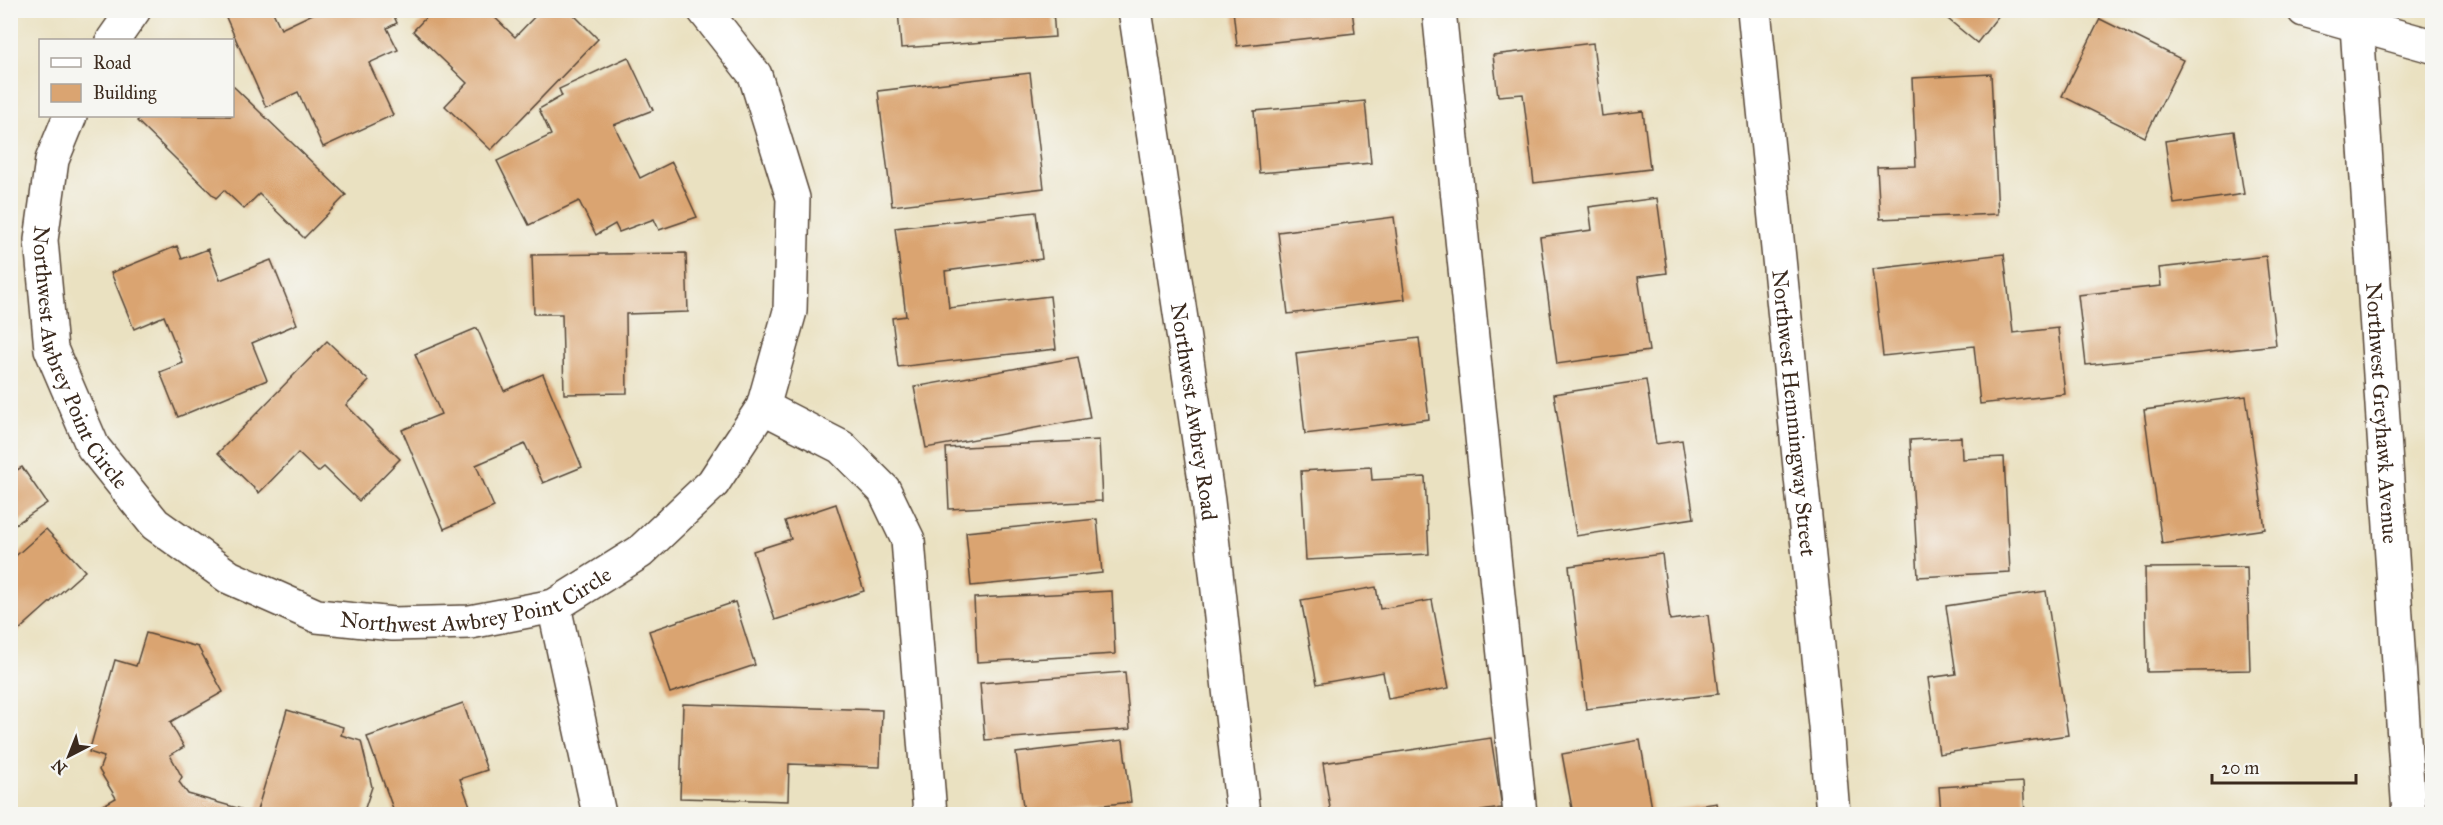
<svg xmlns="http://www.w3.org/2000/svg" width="2443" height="825" font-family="'IM FELL Great Primer',serif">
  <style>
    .building { fill: #daa471 }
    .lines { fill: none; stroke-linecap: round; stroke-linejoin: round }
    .minor-casing { stroke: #554536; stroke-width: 36 }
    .minor { stroke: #fff; stroke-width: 33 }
    .labels { text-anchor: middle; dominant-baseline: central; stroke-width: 4.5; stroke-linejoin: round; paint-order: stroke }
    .street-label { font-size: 22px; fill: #3b2a1e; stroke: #f6f6f2 }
  </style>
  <rect width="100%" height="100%" fill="#f6f6f2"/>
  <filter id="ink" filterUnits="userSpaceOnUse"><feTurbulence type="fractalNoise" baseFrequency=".0167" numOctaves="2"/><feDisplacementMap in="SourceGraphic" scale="12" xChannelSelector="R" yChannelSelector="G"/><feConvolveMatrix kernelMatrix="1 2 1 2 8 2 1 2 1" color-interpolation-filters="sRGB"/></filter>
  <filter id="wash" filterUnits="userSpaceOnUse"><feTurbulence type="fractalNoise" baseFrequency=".008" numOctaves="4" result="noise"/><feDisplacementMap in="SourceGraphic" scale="24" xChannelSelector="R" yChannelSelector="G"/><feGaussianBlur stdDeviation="1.35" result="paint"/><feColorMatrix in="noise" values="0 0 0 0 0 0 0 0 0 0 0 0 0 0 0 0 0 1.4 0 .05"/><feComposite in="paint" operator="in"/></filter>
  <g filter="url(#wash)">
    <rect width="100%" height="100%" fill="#eae1c1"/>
    <g id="blocks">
      <!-- building -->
      <g class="building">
        <path d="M 234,10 L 272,10 L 281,29 L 321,10 L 391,10 L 397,23 L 387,28 L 398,50 L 369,63 L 393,115 L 323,147 L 298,92 L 266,107 L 225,15 Z"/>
        <path d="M 433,10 L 487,10 L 515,37 L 541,10 L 569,10 L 598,39 L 491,150 L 445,106 L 467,83 L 413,31 Z"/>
        <path d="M 898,10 L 1053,10 L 1055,37 L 901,48 Z"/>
        <path d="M 1233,10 L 1352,10 L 1355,33 L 1237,46 Z"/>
        <path d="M 1937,10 L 2003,10 L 1977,43 Z"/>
        <path d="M 2100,19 L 2183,60 L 2145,137 L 2062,96 Z"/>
        <path d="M 1593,43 L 1602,116 L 1643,111 L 1650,169 L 1534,183 L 1523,94 L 1498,96 L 1493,55 Z"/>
        <path d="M 628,57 L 653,110 L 614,125 L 640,178 L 672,162 L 697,217 L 659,230 L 654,219 L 619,232 L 615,224 L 596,235 L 579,201 L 529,225 L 497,161 L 551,135 L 539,109 L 562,96 L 559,89 Z"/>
        <path d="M 1030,73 L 1044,188 L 892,206 L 878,91 Z"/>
        <path d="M 1991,74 L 1998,214 L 1880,219 L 1877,167 L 1916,166 L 1912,78 Z"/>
        <path d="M 232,85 L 346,195 L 304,238 L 259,194 L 244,209 L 224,190 L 216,198 L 137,121 L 142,116 L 232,116 Z"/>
        <path d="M 1365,101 L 1371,163 L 1259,173 L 1254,111 Z"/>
        <path d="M 2234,131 L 2244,194 L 2174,204 L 2165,141 Z"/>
        <path d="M 1657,198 L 1667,273 L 1638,277 L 1649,351 L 1557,364 L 1540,237 L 1592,230 L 1589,207 Z"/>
        <path d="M 1036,212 L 1042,259 L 945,271 L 949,308 L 1050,296 L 1056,349 L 898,367 L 892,318 L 906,316 L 895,228 Z"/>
        <path d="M 1394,217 L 1405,299 L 1288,314 L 1278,232 Z"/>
        <path d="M 177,246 L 182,259 L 208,249 L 220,280 L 271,260 L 297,324 L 252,343 L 267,380 L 178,417 L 160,372 L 183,363 L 164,316 L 134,329 L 111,273 Z"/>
        <path d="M 686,253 L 688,312 L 626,314 L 627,393 L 564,394 L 562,314 L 534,314 L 532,255 Z"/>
        <path d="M 2004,254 L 2013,333 L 2058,328 L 2065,394 L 1980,404 L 1974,346 L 1883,356 L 1873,269 Z"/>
        <path d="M 2266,256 L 2276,345 L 2086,365 L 2078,295 L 2161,286 L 2159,268 Z"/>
        <path d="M 477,328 L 504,391 L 543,374 L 582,467 L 543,483 L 525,444 L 476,465 L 494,507 L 444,529 L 402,430 L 441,414 L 415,354 Z"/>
        <path d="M 1419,338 L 1429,419 L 1305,434 L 1296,353 Z"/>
        <path d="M 327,341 L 369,381 L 346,405 L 400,459 L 359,501 L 324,467 L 318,472 L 298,453 L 259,493 L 218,453 Z"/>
        <path d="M 1078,357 L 1090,418 L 926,448 L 914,387 Z"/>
        <path d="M 1646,380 L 1656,444 L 1682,440 L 1694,518 L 1576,536 L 1554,394 Z"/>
        <path d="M 2246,396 L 2265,529 L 2162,544 L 2144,410 Z"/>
        <path d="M 1961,437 L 1962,459 L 2004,457 L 2010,572 L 1918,577 L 1910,440 Z"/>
        <path d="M 1099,440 L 1102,501 L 949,509 L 946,448 Z"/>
        <path d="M 22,467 L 47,503 L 10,528 L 10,474 Z"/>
        <path d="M 1371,467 L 1372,480 L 1425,477 L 1429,554 L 1306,560 L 1301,471 Z"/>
        <path d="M 836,504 L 864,591 L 775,620 L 753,551 L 791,539 L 785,521 Z"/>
        <path d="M 1097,519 L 1102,573 L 971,586 L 966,532 Z"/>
        <path d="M 46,529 L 85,571 L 10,638 L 10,561 Z"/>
        <path d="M 1662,554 L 1670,620 L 1708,615 L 1718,694 L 1586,709 L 1569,566 Z"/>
        <path d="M 2247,567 L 2250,670 L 2147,672 L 2145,568 Z"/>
        <path d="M 1376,587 L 1380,609 L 1432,600 L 1449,688 L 1388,699 L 1383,672 L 1317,684 L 1301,600 Z"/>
        <path d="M 1112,591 L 1115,654 L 977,662 L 974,598 Z"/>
        <path d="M 2046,591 L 2068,735 L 1939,754 L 1928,678 L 1956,674 L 1946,606 Z"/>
        <path d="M 735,602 L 755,665 L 670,693 L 649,631 Z"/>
        <path d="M 146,633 L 198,647 L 223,692 L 170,722 L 184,747 L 170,755 L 182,777 L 179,782 L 188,794 L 241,809 L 240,814 L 88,814 L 116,798 L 99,770 L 104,757 L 89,752 L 115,660 L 136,666 Z"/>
        <path d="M 1125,672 L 1130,729 L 985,740 L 980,683 Z"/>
        <path d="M 463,703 L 487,770 L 460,779 L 470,806 L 445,814 L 395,814 L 367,737 Z"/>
        <path d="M 683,704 L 882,710 L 880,767 L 789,764 L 788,801 L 680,798 Z"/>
        <path d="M 287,710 L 343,727 L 341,735 L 361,741 L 372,787 L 363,814 L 256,814 Z"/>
        <path d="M 1491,738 L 1502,808 L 1460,814 L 1331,814 L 1323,763 Z"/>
        <path d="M 1123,740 L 1131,802 L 1024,814 L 1016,753 Z"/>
        <path d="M 1640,740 L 1653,814 L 1573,814 L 1562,754 Z"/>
        <path d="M 2023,782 L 2025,814 L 1941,814 L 1939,787 Z"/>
        <path d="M 1717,803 L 1719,814 L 1653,814 L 1653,813 Z"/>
      </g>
    </g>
  </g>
  <g filter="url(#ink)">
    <use href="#blocks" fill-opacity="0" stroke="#554536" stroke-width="1.5"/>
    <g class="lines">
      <defs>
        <g id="minor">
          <path id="s1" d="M 1135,10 L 1208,501 L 1243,814"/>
          <path d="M 1439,10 L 1520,814"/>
          <path id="s2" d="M 1754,10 L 1826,726 L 1833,814"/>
          <path d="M 2304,10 L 2432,46"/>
          <path id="s3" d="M 2359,10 L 2357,26 L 2409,814"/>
          <path d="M 113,40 L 134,10"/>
          <path id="s4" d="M 70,116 L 52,160 L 41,240 L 51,349 L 93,447 L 155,524 L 229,577 L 317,616 L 393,624 L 470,622 L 554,606 L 640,552 L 713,483 L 763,407 L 790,311 L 793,198 L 755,75 L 704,10"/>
          <path d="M 763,407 L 841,447 L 884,490 L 908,540 L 930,814"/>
          <path d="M 554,606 L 599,814"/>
        </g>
      </defs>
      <!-- minor casing -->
      <use href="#minor" class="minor-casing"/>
      <!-- minor -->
      <use href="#minor" class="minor"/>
    </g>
  </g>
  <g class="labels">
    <!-- street labels -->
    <g class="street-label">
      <text stroke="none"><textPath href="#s4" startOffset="254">Northwest Awbrey Point Circle</textPath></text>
      <text stroke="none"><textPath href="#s1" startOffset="406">Northwest Awbrey Road</textPath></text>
      <text stroke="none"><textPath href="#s2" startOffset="405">Northwest Hemmingway Street</textPath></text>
      <text stroke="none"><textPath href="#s3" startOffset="404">Northwest Greyhawk Avenue</textPath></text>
      <text stroke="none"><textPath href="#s4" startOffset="794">Northwest Awbrey Point Circle</textPath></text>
    </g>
  </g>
  <!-- margin -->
  <rect width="2443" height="825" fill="none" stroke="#f6f6f2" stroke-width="36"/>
  <!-- legend -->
  <rect x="39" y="39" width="195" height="78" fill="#f6f6f2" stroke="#aba49d" stroke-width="1.5"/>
  <rect x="51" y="58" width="30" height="9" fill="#ffffff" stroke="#aba49d" stroke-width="1.5"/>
  <text x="93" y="69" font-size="18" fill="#3b2a1e">Road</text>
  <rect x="51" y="84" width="30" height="18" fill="#daa471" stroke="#aba49d" stroke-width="1.5"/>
  <text x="93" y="99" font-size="18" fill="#3b2a1e">Building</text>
  <!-- north arrow -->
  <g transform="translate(69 756) rotate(222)" stroke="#f6f6f2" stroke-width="4.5" paint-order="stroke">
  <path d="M0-4.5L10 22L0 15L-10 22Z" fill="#3b2a1e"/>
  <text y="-9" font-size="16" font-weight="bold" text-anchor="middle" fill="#3b2a1e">N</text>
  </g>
  <!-- scale -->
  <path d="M2212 774v9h144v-9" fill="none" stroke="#3b2a1e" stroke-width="3"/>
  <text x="2221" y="774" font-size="18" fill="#3b2a1e" stroke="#f6f6f2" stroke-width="4.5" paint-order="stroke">20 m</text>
</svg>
